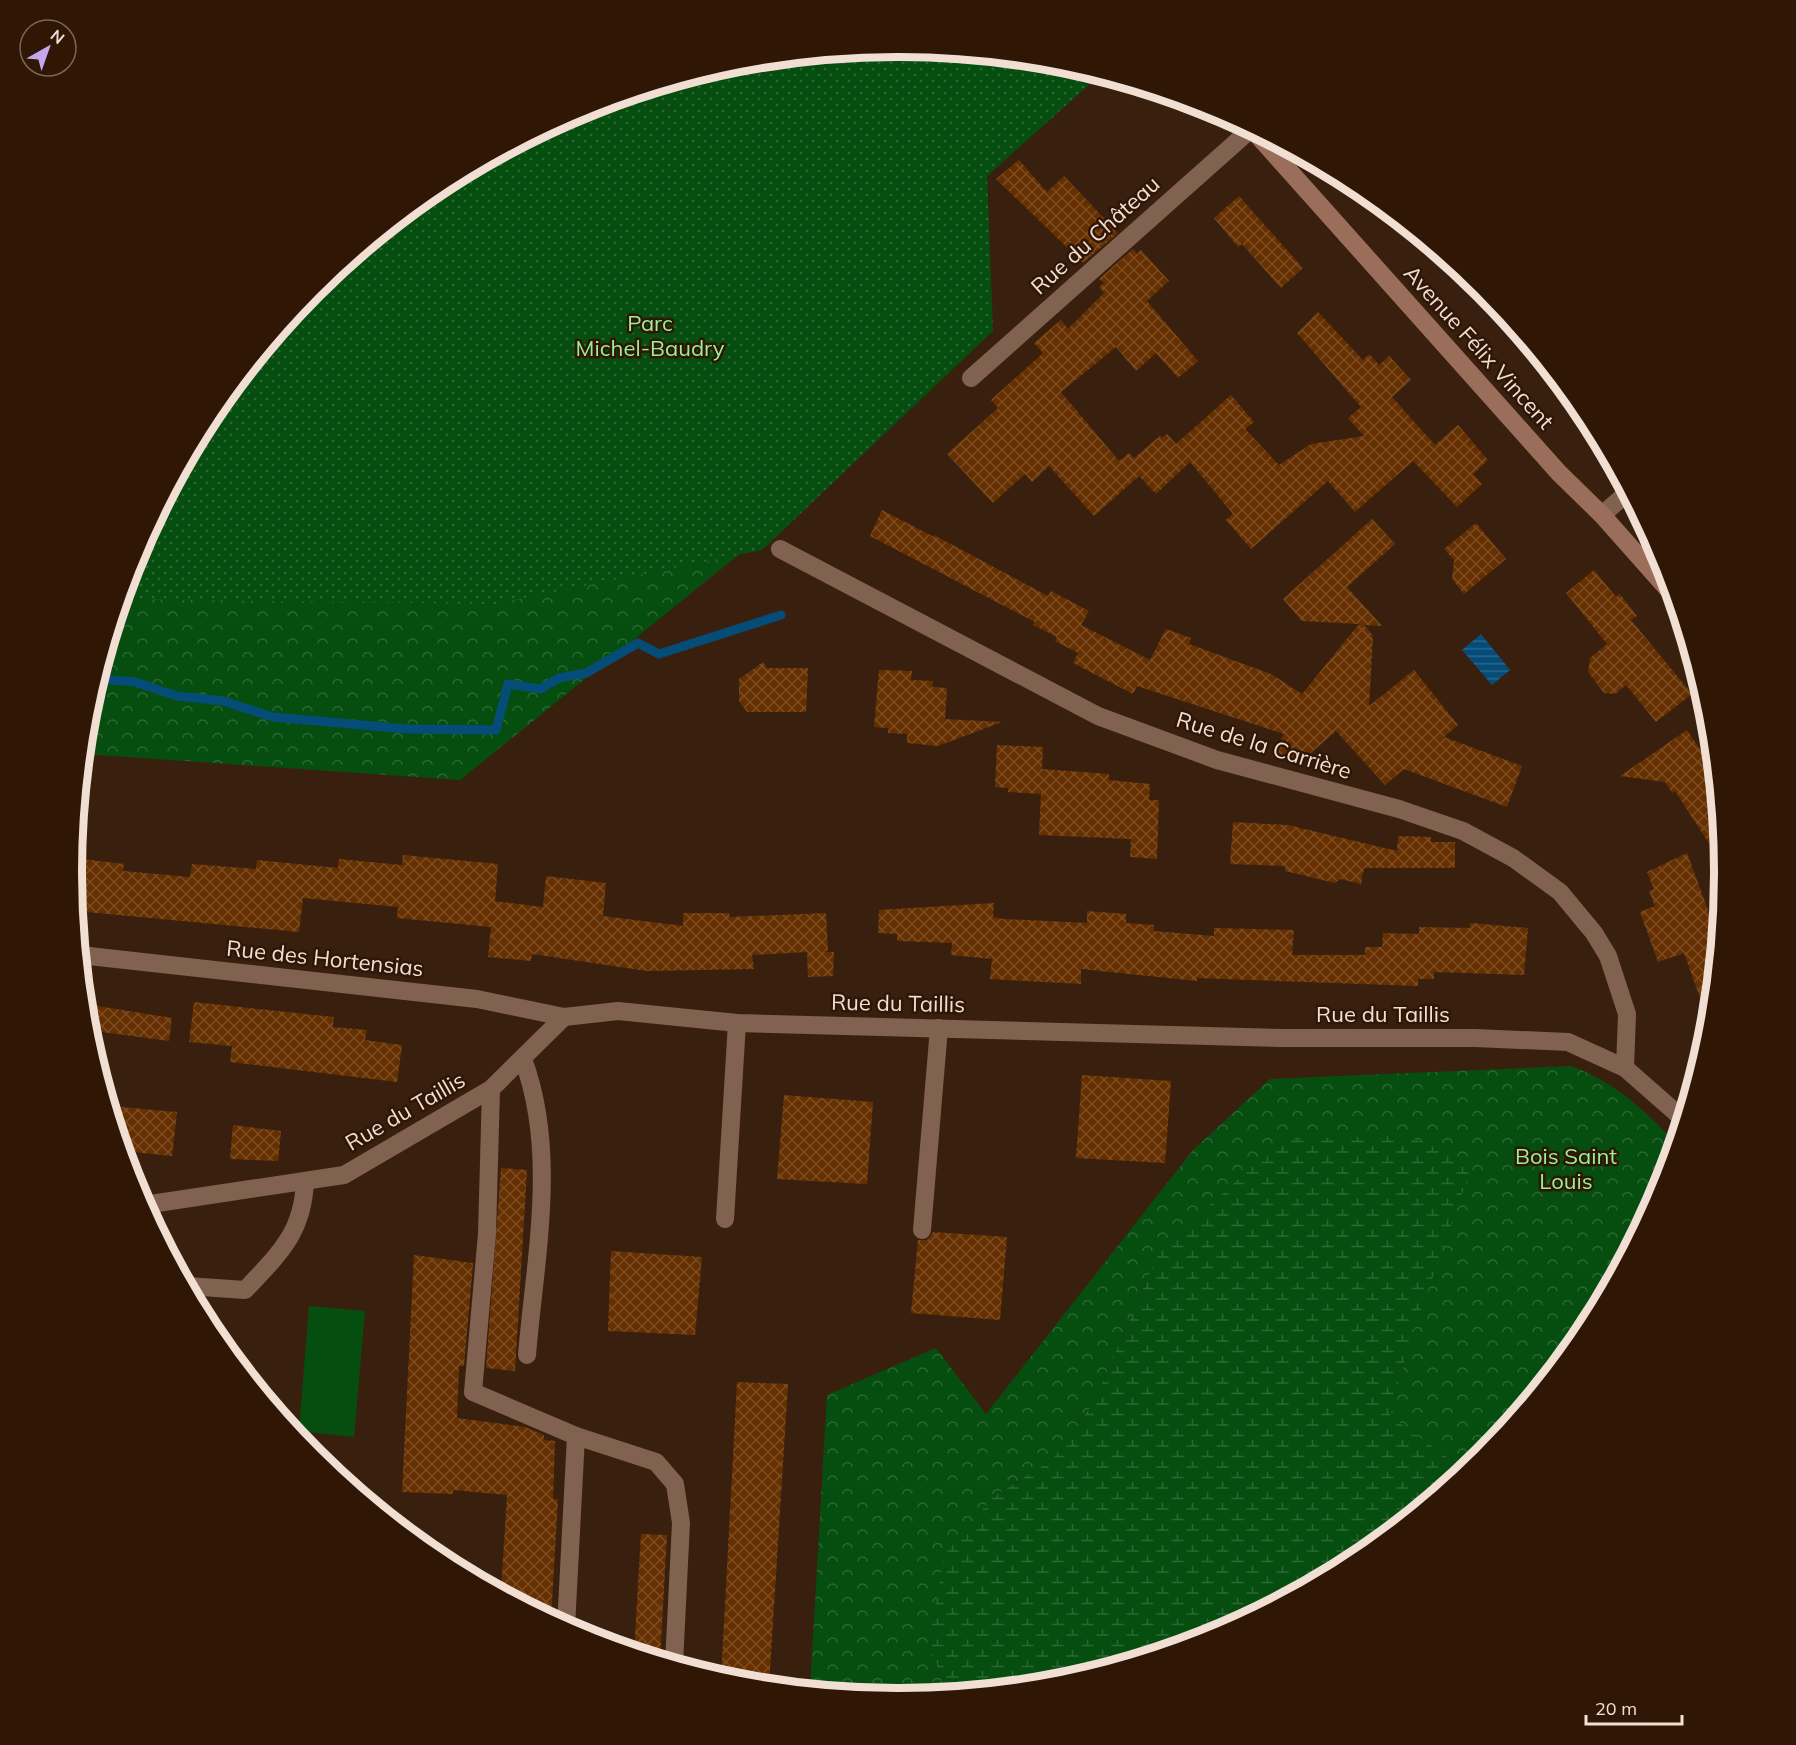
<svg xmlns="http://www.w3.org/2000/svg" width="1796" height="1745" font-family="Mulish,sans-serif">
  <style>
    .grass { fill: #064e10 }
    .forest { fill: url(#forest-crowns) }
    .wetland { fill: url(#wetland-marsh) }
    .park { fill: url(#park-dots) }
    .water { fill: url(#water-rules) }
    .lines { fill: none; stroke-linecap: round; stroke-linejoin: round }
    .stream { stroke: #054d78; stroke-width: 9 }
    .building { fill: url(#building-cross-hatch) }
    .lane { stroke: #816250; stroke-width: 18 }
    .street { stroke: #816250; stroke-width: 18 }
    .secondary { stroke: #9b6e5c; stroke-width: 18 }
    .labels { text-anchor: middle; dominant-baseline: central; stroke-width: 5; stroke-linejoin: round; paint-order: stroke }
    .street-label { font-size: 22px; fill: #f1dfd4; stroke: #2f1605 }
    .park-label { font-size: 22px; fill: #97f197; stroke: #2f1605 }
    .rim { fill: none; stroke: #f1dfd4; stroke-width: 8 }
  </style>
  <defs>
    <pattern id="forest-crowns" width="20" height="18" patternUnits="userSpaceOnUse" patternTransform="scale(1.5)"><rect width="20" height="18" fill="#064e10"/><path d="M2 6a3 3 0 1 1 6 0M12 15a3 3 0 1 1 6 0" fill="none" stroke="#2b6732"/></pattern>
    <pattern id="wetland-marsh" width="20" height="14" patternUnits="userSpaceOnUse" patternTransform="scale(1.5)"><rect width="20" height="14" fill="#064e10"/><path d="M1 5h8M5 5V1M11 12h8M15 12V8" fill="none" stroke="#2b6732"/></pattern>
    <pattern id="park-dots" width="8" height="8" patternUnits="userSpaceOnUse" patternTransform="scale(1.5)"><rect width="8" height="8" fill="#064e10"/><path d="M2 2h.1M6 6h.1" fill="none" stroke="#2b6732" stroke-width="1.8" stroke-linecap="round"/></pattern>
    <pattern id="water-rules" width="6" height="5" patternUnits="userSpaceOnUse" patternTransform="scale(1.5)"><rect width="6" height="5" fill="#054d78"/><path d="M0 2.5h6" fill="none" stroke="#2a668a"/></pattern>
    <pattern id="building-cross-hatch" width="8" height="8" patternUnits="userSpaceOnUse" patternTransform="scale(1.5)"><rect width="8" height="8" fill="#662f00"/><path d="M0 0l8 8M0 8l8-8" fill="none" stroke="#7c4d24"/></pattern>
  </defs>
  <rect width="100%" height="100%" fill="#39200e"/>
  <!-- grass -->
  <path class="grass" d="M 309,1306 L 365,1311 L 354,1437 L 299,1431 Z"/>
  <!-- forest -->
  <g class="forest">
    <path d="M 1059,62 L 961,171 L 752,544 L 460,780 L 84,754 L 88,711 L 135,556 L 211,413 L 314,288 L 346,262 L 382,432 Z"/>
    <path d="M 1571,1066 C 1615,1082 1644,1110 1675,1142 L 1661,1189 L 1585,1332 L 1482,1457 L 1465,1470 L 1390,1416 L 1409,1344 L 1159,1252 L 1094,1402 L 1052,1460 L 993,1497 L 929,1641 L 946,1694 L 898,1698 L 810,1690 L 827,1395 L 936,1348 L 986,1414 L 1193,1150 L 1270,1079 Z"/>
  </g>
  <!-- wetland -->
  <path class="wetland" d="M 1404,1135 L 1473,1163 L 1409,1344 L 1390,1416 L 1465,1470 L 1357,1559 L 1214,1636 L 1059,1683 L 946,1694 L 929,1641 L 944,1555 L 993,1497 L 1052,1460 L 1094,1402 L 1159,1252 L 1281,1140 Z"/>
  <!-- park -->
  <path class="park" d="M 898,47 L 1059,62 L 1100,75 L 987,176 L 993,331 L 762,550 L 495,604 L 122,599 L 135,556 L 211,413 L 314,288 L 439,186 L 582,109 L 737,62 Z"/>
  <!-- water -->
  <path class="water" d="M 1481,634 L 1510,670 L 1492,685 L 1462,650 Z"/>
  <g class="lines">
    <!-- stream -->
    <path class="stream" d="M 98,679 L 135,682 L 177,696 L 223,701 L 273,717 L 407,729 L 496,730 L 508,684 L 540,689 L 559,678 L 586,673 L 638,643 L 659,654 L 781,615"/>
  </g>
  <!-- building -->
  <g class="building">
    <path d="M 1019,160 L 1047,192 L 1064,176 L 1118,233 L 1083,263 L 996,179 Z"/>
    <path d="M 1239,196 L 1303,268 L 1281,288 L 1242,244 L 1238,247 L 1214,218 Z"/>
    <path d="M 1133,249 L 1137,254 L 1141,250 L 1169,281 L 1147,301 L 1198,361 L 1178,378 L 1156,353 L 1136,371 L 1116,347 L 1061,392 L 1119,461 L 1129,453 L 1134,458 L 1160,436 L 1162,438 L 1167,434 L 1176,444 L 1231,395 L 1254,422 L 1245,429 L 1279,465 L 1311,444 L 1364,436 L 1348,418 L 1361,407 L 1297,333 L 1318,312 L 1363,360 L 1369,354 L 1379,365 L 1389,356 L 1411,380 L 1392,397 L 1435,445 L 1458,425 L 1488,460 L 1473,474 L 1482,484 L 1457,507 L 1413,461 L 1355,512 L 1328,481 L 1251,549 L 1226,520 L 1233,514 L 1190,462 L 1156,494 L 1139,476 L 1094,516 L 1049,466 L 1032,482 L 1025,474 L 993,503 L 947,454 L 998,408 L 991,400 L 1043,353 L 1034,343 L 1061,320 L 1068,329 L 1104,293 L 1099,287 L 1104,283 L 1099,279 Z"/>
    <path d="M 882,510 L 934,537 L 934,535 L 1048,596 L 1051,591 L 1089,611 L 1081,625 L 1150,660 L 1166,629 L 1191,638 L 1189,644 L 1271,674 L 1302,694 L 1359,624 L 1302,621 L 1283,599 L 1372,519 L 1395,544 L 1347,587 L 1382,626 L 1364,625 L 1373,636 L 1369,706 L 1414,670 L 1458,725 L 1444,737 L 1522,766 L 1507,807 L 1404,769 L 1385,785 L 1336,731 L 1297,765 L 1272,756 L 1284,734 L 1137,686 L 1133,694 L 1073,663 L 1078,653 L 1055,641 L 1057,637 L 1033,625 L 1035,622 L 870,536 Z"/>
    <path d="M 1476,523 L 1506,559 L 1464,594 L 1452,579 L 1454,560 L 1444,549 Z"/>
    <path d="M 1594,570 L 1616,597 L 1620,594 L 1637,616 L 1631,620 L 1692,694 L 1656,722 L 1626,685 L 1615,694 L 1604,693 L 1588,672 L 1590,658 L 1607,644 L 1566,593 Z"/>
    <path d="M 763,662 L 767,668 L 808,668 L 806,712 L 747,712 L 739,701 L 739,679 Z"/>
    <path d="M 879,670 L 912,671 L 911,680 L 933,681 L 932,687 L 947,688 L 945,719 L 1002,722 L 938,746 L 907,743 L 907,734 L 888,733 L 888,728 L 874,727 Z"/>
    <path d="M 1687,730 L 1714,770 L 1723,865 L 1675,791 L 1672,793 L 1665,782 L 1620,776 Z"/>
    <path d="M 997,745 L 1043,747 L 1042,769 L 1109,774 L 1109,780 L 1150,784 L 1149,800 L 1159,800 L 1157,859 L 1130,857 L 1131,839 L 1039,835 L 1041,794 L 1008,792 L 1008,788 L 995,787 Z"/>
    <path d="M 1233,822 L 1288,825 L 1397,851 L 1398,836 L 1431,837 L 1431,842 L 1455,842 L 1455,868 L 1364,868 L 1361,884 L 1340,879 L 1335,883 L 1285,871 L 1285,866 L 1230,864 Z"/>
    <path d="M 1687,853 L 1718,937 L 1709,1023 L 1684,953 L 1658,962 L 1640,912 L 1655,906 L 1649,891 L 1654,889 L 1647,872 Z"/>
    <path d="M 403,855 L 498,864 L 495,901 L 543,907 L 546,876 L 606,883 L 603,916 L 683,926 L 683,913 L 729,913 L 730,917 L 826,913 L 828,951 L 822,952 L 834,952 L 833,976 L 808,977 L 807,952 L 752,955 L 754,969 L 647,971 L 532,954 L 531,961 L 488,957 L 491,927 L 397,918 L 398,907 L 303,898 L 299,932 L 76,911 L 73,858 L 124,864 L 123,871 L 190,877 L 192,864 L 256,869 L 257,860 L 338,868 L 339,859 L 402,865 Z"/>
    <path d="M 994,903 L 993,917 L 1003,919 L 1087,923 L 1087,911 L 1126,914 L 1126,923 L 1154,925 L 1154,931 L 1214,936 L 1214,928 L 1294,930 L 1292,955 L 1365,955 L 1365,947 L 1382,947 L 1383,933 L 1419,934 L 1419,927 L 1470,928 L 1470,923 L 1528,928 L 1524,975 L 1434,972 L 1434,979 L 1418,979 L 1418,986 L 1197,978 L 1197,981 L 1081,969 L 1081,984 L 990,979 L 992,959 L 951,955 L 952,943 L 897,941 L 897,934 L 878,933 L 879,910 Z"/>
    <path d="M 194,1002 L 334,1017 L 333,1027 L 367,1030 L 365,1040 L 402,1045 L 397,1082 L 230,1062 L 232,1046 L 189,1042 Z"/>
    <path d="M 85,1004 L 172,1018 L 169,1041 L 87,1030 Z"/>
    <path d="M 1082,1075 L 1171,1081 L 1165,1163 L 1076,1158 Z"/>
    <path d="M 784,1095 L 873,1102 L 867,1184 L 777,1179 Z"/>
    <path d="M 110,1106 L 177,1112 L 172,1156 L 124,1151 Z"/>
    <path d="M 233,1125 L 281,1131 L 278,1161 L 230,1159 Z"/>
    <path d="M 501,1168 L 527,1170 L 515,1371 L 486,1368 Z"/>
    <path d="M 933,1232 L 1007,1237 L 1000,1320 L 911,1313 L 918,1240 L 927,1240 Z"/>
    <path d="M 611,1251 L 702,1257 L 695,1335 L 608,1331 Z"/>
    <path d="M 414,1255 L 473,1263 L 464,1366 L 459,1366 L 457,1418 L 525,1427 L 544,1435 L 544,1440 L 555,1441 L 553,1499 L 558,1499 L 551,1619 L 501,1592 L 507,1495 L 453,1490 L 453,1494 L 402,1492 Z"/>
    <path d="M 737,1382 L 788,1384 L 769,1686 L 737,1683 L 721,1678 Z"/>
    <path d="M 641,1534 L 667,1535 L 660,1659 L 634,1651 Z"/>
  </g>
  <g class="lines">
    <!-- lane -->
    <g class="lane">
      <path d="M 523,1059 C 558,1153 535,1258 527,1355"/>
      <path d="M 187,1286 L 245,1290 C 279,1254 303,1233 305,1181"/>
      <path d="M 566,1627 L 576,1436"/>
    </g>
    <!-- street -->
    <g class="street">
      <path d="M 971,378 L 1251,129"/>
      <path d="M 1602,515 L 1627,493"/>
      <path d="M 780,549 L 1098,716 L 1217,760 L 1399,809 L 1463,831 L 1513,858 L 1560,892 L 1594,933 L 1608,956 L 1627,1014 L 1625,1068"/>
      <path d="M 80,955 L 477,999 L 564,1017 L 618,1011 L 737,1023 L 1281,1038 L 1475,1038 L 1568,1042 L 1625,1068 L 1682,1118"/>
      <path d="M 491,1089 L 487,1234 L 473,1392 L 576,1436 L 656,1462 L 675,1484 L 681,1523 L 674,1664"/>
      <path d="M 144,1205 L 344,1175 L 491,1089 L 564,1017"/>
      <path d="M 725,1219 L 737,1023"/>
      <path d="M 922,1230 L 939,1028"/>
    </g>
    <!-- secondary -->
    <path class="secondary" d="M 1252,129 L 1559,473 L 1602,515 L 1673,595"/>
  </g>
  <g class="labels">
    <!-- street labels -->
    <g class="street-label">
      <text transform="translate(1095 235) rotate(-42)">Rue du Château</text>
      <text transform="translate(1479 347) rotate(48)">Avenue Félix Vincent</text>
      <text transform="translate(1264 745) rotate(17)">Rue de la Carrière</text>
      <text transform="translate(325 958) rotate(6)">Rue des Hortensias</text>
      <text transform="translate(898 1003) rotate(1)">Rue du Taillis</text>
      <text x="1383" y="1014">Rue du Taillis</text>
      <text transform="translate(405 1111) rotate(-30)">Rue du Taillis</text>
    </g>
    <!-- park labels -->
    <g class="park-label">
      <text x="650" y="323">Parc<tspan x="650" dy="25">Michel-Baudry</tspan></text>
      <text x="1566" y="1156">Bois Saint<tspan x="1566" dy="25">Louis</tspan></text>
    </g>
  </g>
  <!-- crop -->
  <path d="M0 0H1796V1745H0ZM897 57H899A815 815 0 0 1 1714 872V873A815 815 0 0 1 899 1688H897A815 815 0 0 1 82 873V872A815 815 0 0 1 897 57Z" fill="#2f1605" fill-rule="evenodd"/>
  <path class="rim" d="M897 57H899A815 815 0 0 1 1714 872V873A815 815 0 0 1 899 1688H897A815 815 0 0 1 82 873V872A815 815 0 0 1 897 57Z"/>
  <!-- north arrow -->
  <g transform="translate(48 48) rotate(40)"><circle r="28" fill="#2f1605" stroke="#7d6658" stroke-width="1.5"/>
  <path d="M0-4.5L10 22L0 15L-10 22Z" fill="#c7a6ef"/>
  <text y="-9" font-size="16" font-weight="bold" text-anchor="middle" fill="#f1dfd4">N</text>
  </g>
  <!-- scale -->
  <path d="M1586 1715v9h96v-9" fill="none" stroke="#f1dfd4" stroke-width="3"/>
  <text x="1595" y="1715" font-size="18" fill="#f1dfd4" stroke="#2f1605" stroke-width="4.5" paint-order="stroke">20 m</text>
</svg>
